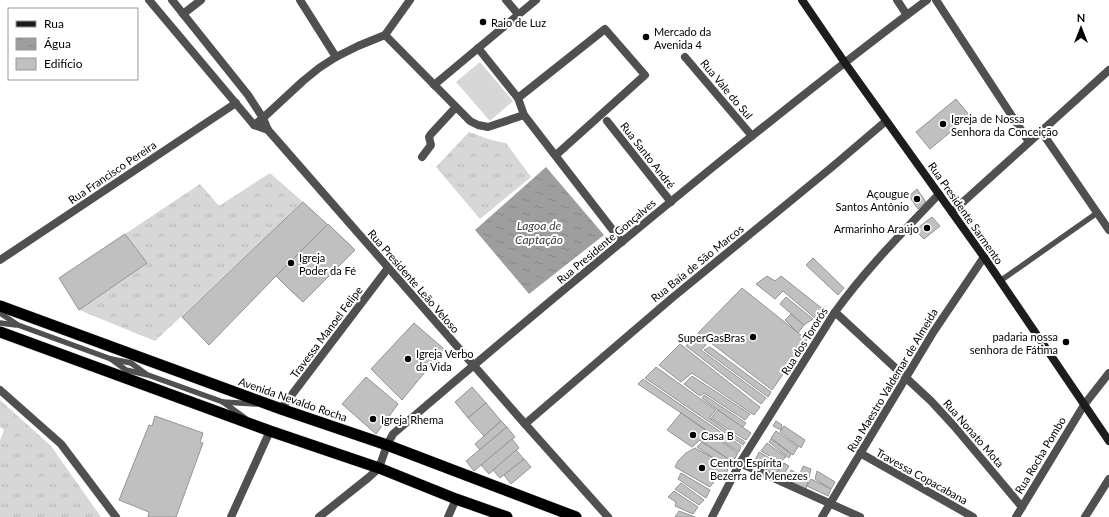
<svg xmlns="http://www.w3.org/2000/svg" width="1109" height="517" font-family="Lato,sans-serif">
  <defs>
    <pattern id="grass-tufts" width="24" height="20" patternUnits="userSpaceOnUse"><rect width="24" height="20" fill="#d7d7d7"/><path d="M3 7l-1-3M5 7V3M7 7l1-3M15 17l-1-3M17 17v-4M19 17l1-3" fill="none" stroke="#b7b7b7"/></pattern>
    <pattern id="water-ripples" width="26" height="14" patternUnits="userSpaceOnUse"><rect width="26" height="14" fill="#9e9e9e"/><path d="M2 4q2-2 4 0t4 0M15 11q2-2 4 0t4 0" fill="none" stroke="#868686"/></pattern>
  </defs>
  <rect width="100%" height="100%" fill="#fff"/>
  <g fill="url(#grass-tufts)">
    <polygon points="469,132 491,140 506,143 531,177 480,219 436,167"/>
    <polygon points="270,173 303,202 155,341 79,310 147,263 125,234 200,184 219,206"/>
    <polygon points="0,400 51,446 101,517 0,517 0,440 4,430 0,427"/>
  </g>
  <polygon fill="#d7d7d7" points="480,62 513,101 490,121 456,82"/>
  <polygon fill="url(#water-ripples)" points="546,167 604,235 529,294 475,230"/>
  <g fill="#c0c0c0" stroke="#949494">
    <polygon points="956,99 970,116 930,149 916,132"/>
    <polygon points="917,189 926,202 918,209 909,196"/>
    <polygon points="303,202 355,250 303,302 276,276 209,345 182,317"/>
    <polygon points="932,217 940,226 924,239 915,230"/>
    <polygon points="328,224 355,250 303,302 276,276"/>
    <polygon points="125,234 147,263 79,310 59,278"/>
    <polygon points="813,258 844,288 838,295 806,265"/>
    <polygon points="767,276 775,281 781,276 824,310 817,320 783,291 775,299 756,284"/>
    <polygon points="742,288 807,340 772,390 698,333"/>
    <polygon points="786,297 813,319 804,325 780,304"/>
    <polygon points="791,314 804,325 798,333 785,320"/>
    <polygon points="414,323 444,349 402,400 371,369"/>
    <polygon points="695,336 706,345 701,350 766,398 761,404 686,346"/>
    <polygon points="680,344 760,407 754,415 692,373 681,382 659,365"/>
    <polygon points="710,347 771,392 768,397 704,350"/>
    <polygon points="656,367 716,410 709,418 745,442 743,445 645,378"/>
    <polygon points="692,376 750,414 745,420 704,393 700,396 684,384"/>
    <polygon points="366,377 398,404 376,434 342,404"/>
    <polygon points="643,379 741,446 739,452 638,384"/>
    <polygon points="472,387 486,403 468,418 455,402"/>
    <polygon points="704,395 746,423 742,428 702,398"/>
    <polygon points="486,403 501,421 484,436 468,418"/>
    <polygon points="718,410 751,433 746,440 711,418"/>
    <polygon points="681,413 738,453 733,462 700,440 692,447 667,430"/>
    <polygon points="155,416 203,433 200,442 203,443 176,517 148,517 149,512 119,500 149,425 152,426"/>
    <polygon points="501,421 507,427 480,450 475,444"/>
    <polygon points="776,421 782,425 781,430 773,426"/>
    <polygon points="784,426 805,440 801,448 780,432"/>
    <polygon points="507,427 515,437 474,471 466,461"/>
    <polygon points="776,431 798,447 793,455 771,438"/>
    <polygon points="512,439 519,448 489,474 481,465"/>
    <polygon points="771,439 791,454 789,458 769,442"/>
    <polygon points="702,442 733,462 729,468 697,447"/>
    <polygon points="767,443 786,457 780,462 761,451"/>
    <polygon points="695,448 711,457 728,470 723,479 717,478 710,487 675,467 678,461 686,453"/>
    <polygon points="516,450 524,459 500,478 493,470"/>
    <polygon points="759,452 782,465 775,475 754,462"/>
    <polygon points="524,459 531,467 511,484 504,475"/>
    <polygon points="784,463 789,466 781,479 775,475"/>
    <polygon points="803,466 811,469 806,489 794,484 798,473 800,474"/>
    <polygon points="791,470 796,473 792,484 782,478 786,473 789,475"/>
    <polygon points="817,471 835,482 831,489 815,479"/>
    <polygon points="681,473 710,490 706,498 678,479"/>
    <polygon points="811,479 831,489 828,496 807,486"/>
    <polygon points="681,483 704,500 699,505 675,489"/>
    <polygon points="674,491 698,507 693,514 675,506 676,502 668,497"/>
    <polygon points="679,511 695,517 675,517"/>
  </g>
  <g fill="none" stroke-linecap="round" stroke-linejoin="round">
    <g stroke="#dbdbdb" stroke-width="12">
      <g id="trunk">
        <polyline points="0,306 281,409 387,445 576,517"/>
        <polyline points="0,332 270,431 379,468 456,499 507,517"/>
      </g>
    </g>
    <g stroke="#505050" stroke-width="5.5">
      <polyline points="1000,281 1097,213"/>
      <polyline points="0,313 18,325 111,359 131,363 146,374"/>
      <polyline points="0,323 16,325"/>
      <polyline points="111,359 126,370 148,375 223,402 245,418"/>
      <polyline points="223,402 256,404"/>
    </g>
    <g stroke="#505050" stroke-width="8">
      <polyline points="300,0 336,57"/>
      <polyline points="506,0 518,14"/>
      <polyline points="897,0 907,15"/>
      <polyline points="936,0 1029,142"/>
      <polyline points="183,14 201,0"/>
      <polyline points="385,35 470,121 478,125 488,127 524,115"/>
      <polyline points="478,48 518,98 524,115 622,242"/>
      <polyline points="685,57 752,136"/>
      <polyline points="434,85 536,0"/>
      <polyline points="518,98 605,29 645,75 556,155"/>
      <polyline points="607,121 671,202"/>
      <polyline points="254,125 263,118 303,81 319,68 336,57 358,46 385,35 410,0"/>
      <polyline points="1041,131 1109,230"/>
      <polyline points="422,157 431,145 429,137 431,134 456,107"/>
      <polyline points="952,212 1109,70"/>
      <polyline points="0,260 236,103"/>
      <polyline points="835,312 931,401 954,426 1022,507"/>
      <polyline points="0,390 61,444 116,517"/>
      <polyline points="281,409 388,268"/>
      <polyline points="525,424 672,298 832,167 886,121"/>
      <polyline points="860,453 973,517"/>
      <polyline points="740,463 860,517"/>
      <polyline points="231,517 270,431"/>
      <polyline points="448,517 456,499"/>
      <path d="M712,517L740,463L835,312C866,269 903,232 939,194"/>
      <polyline points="822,517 934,331 984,257"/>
      <polyline points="1016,517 1084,405 1109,373"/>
      <polyline points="1085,517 1109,479"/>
    </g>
    <g stroke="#505050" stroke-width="8">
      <polyline points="149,0 254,125 268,130"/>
      <polyline points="172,0 248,95 263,118 268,130 525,424 608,517"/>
      <path d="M319,517L368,478L379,468L387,445L393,434C498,344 605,255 712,168C783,111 854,54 927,0"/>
    </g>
    <polyline stroke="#1d1d1d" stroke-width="8" points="802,0 845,63 984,257 1109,441"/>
    <use href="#trunk" stroke="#000" stroke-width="11"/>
  </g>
  <g fill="#000" stroke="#fff" stroke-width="1.5">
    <circle cx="483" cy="22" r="4"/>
    <circle cx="646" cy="37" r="4"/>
    <circle cx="943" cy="124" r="4"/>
    <circle cx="917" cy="199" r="4"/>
    <circle cx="927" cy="228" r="4"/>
    <circle cx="291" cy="263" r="4"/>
    <circle cx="753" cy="337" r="4"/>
    <circle cx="1066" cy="342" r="4"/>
    <circle cx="408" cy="359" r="4"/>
    <circle cx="373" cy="419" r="4"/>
    <circle cx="693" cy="435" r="4"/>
    <circle cx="702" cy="468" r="4"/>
  </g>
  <g text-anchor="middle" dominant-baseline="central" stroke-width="4" stroke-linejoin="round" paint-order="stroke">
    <g font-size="11" fill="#000" stroke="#fff" text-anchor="start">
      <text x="491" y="22">Raio de Luz</text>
      <text x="654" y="31">Mercado da<tspan x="654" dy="13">Avenida 4</tspan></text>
      <text x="951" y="118">Igreja de Nossa<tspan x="951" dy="13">Senhora da Conceição</tspan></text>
      <text x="909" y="193" text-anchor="end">Açougue<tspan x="909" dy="13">Santos Antônio</tspan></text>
      <text x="919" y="228" text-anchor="end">Armarinho Araújo</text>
      <text x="299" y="257">Igreja<tspan x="299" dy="13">Poder da Fé</tspan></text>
      <text x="1058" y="336" text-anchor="end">padaria nossa<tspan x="1058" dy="13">senhora de Fátima</tspan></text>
      <text x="745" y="337" text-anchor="end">SuperGasBras</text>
      <text x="416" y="353">Igreja Verbo<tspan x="416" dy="13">da Vida</tspan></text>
      <text x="381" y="419">Igreja Rhema</text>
      <text x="701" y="435">Casa B</text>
      <text x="710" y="462">Centro Espírita<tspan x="710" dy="13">Bezerra de Menezes</tspan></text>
    </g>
    <g font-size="11" fill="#000" stroke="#fff">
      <text transform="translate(727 89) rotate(50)">Rua Vale do Sul</text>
      <text transform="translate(648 155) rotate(52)">Rua Santo André</text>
      <text transform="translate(112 172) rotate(-34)">Rua Francisco Pereira</text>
      <text transform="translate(966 213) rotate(55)">Rua Presidente Sarmento</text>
      <text transform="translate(606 241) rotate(-40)">Rua Presidente Gonçalves</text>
      <text transform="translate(697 263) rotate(-39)">Rua Baía de São Marcos</text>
      <text transform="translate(414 281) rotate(49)">Rua Presidente Leão Veloso</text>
      <text transform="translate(326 332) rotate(-53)">Travessa Manoel Felipe</text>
      <text transform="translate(804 341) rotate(-58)">Rua dos Tororós</text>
      <text transform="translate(892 380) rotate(-59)">Rua Maestro Valdemar de Almeida</text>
      <text transform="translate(293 399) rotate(19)">Avenida Nevaldo Rocha</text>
      <text transform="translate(974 433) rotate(49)">Rua Nonato Mota</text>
      <text transform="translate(1040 455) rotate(-59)">Rua Rocha Pombo</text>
      <text transform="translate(922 476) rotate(29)">Travessa Copacabana</text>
    </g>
    <g font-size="12" font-style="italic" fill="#3f3f3f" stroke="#fff">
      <text x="539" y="225">Lagoa de<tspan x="539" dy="14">Captação</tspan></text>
    </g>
  </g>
  <rect x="8" y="8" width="130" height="72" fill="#ffffff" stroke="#999999"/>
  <rect x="16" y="21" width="20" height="6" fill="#1d1d1d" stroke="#999999"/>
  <text x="44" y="28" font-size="12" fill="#000000">Rua</text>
  <rect x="16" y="38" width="20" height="12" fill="url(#water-ripples)" stroke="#999999"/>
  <text x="44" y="48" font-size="12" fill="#000000">Água</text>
  <rect x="16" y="58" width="20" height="12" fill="#c0c0c0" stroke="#999999"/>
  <text x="44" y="68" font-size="12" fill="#000000">Edifício</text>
  <g transform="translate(1081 28)" stroke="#ffffff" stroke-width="3" paint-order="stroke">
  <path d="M0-3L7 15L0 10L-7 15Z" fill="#000000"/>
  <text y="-6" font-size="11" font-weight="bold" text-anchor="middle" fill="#000000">N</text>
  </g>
</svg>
